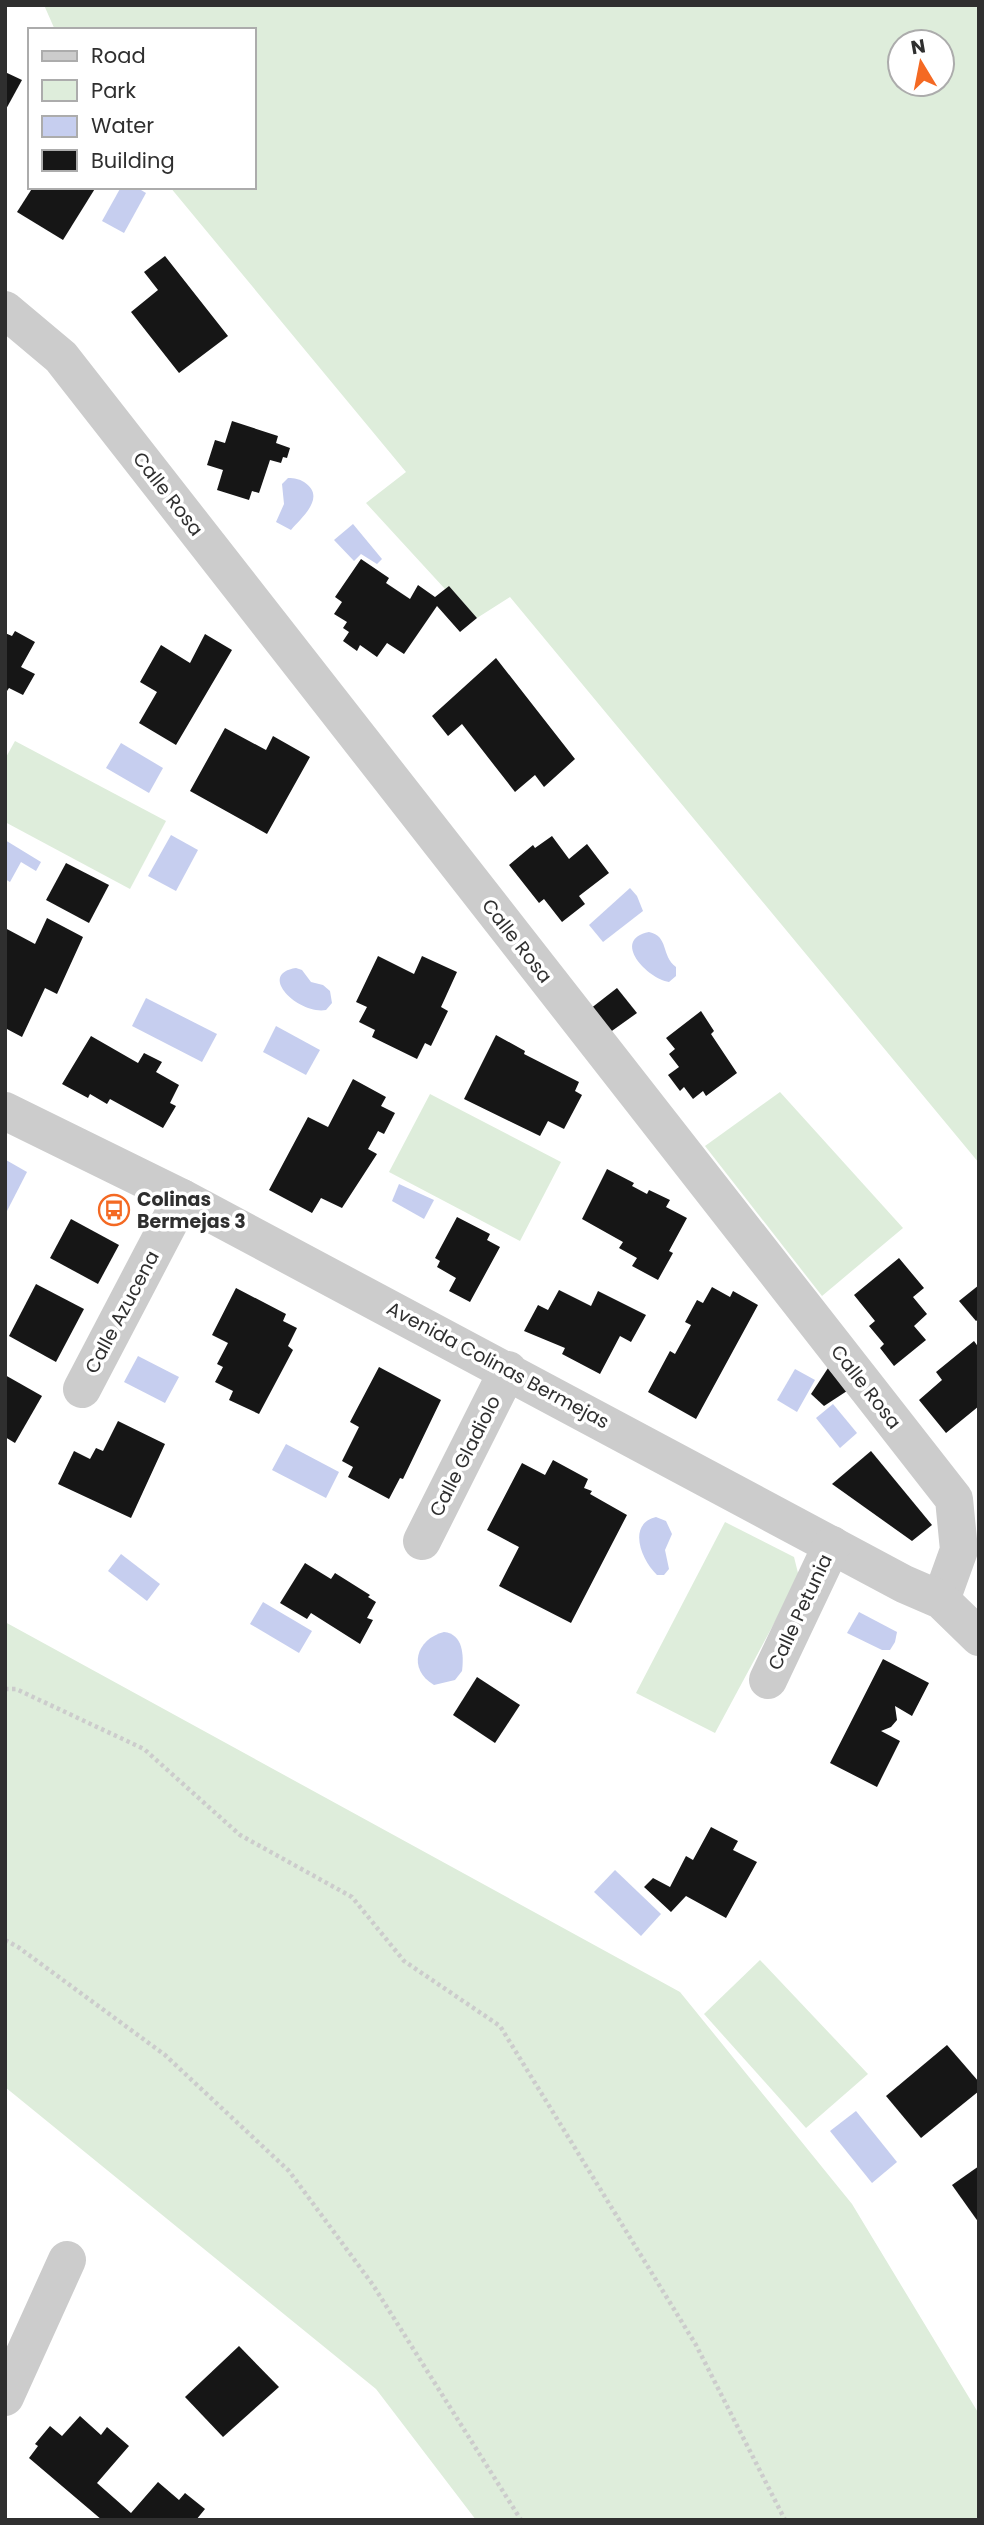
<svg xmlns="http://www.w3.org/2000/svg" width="984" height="2525" font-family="Poppins,sans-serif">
  <rect width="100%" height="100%" fill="#fff"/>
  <g fill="#deeddb" fill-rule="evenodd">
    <path d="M44,5H979V1163L510,597L477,618L449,586L445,589L366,503L406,472L170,187H254V30H55ZM900,42H942V84H900Z"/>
    <polygon points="15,741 166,821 130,889 5,822 5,759"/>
    <polygon points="780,1092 903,1228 822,1296 705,1146"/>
    <polygon points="430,1094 561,1162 520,1241 389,1172"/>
    <polygon points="725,1522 794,1557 799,1577 715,1733 636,1693"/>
    <polygon points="5,1622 680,1992 852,2204 979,2414 979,2520 476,2520 376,2389 5,2087"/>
    <polygon points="760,1960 868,2074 806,2128 704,2014"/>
  </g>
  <g fill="#c6ceef">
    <polygon points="121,187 136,187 146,193 124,233 102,221"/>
    <path d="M288,478C295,478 299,479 304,482C327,497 302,517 291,530L276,522L284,504L282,484Z"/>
    <polygon points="353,524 382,559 377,564 361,554 354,561 334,540"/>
    <polygon points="121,743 163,768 149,793 106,768"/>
    <polygon points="171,835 198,850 176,891 148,876"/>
    <polygon points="5,840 41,862 36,871 21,862 10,882 5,879"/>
    <polygon points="630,888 637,896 643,911 603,942 589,925"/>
    <path d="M649,932C669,936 661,956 676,967V976L669,982C648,979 610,940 649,932Z"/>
    <path d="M296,968L302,970L311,982L323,985L330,991L332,1003L326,1010C299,1015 256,974 296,968Z"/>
    <polygon points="146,998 217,1034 202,1062 132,1026"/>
    <polygon points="276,1026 320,1050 306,1075 263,1052"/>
    <polygon points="6,1160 27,1172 7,1211 5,1211"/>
    <polygon points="399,1184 434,1200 424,1219 392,1201"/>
    <polygon points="138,1356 179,1377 165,1403 124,1382"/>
    <polygon points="795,1369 815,1380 797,1412 777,1400"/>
    <polygon points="833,1404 857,1433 840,1448 816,1418"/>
    <polygon points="286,1444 339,1472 326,1498 272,1470"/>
    <path d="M656,1517L666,1521L672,1534L665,1550L669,1569L664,1575H657C641,1560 627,1524 656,1517Z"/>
    <polygon points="121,1554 160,1584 147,1601 108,1571"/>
    <polygon points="263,1602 312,1631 299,1653 250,1624"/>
    <polygon points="859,1612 897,1632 895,1642 890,1650 882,1650 847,1633"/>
    <path d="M444,1632C463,1634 464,1655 462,1671L455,1680L434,1685C407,1669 416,1639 444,1632Z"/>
    <polygon points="615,1870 661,1914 641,1936 594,1892"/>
    <polygon points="856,2111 897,2162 872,2183 830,2131"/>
  </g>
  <g fill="#161616">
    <polygon points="5,72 22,80 5,111"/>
    <polygon points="33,187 96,187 63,240 17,212"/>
    <polygon points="165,256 228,336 179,373 131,312 158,290 144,272"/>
    <polygon points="232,421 278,436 276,443 290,448 287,458 283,457 281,463 270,460 259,493 252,491 249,500 217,490 223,470 207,465 215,440 225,443"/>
    <polygon points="361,559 389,578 386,583 410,599 418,585 435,597 449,586 477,618 460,632 437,606 404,654 387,643 377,657 360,645 357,651 343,641 349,632 343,628 347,622 334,614 342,602 335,597"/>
    <polygon points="15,631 35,642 21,667 35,674 23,695 9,688 5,694 5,633 12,636"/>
    <polygon points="205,634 232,650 176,745 139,723 157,692 140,682 161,645 190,663"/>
    <polygon points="496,658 575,759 544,787 535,775 515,792 462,724 448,736 432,716"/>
    <polygon points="225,728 266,750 273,736 310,757 267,834 190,791"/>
    <polygon points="552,836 569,859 587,844 609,873 579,896 585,904 562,922 544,899 539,903 509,865 533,845 535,848"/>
    <polygon points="66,863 109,885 89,923 46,900"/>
    <polygon points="47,918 83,937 57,994 45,988 22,1037 5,1028 5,928 35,944"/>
    <polygon points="378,956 414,974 422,956 457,972 441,1007 448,1011 431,1046 425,1043 417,1059 372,1037 375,1030 359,1022 367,1007 356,1002"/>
    <polygon points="617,988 637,1013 609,1033 590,1009"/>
    <polygon points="701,1011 714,1031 711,1034 737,1073 706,1096 703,1091 693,1099 684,1087 680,1091 668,1075 679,1067 669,1054 675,1049 666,1038"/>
    <polygon points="496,1035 525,1051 524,1054 579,1082 575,1091 582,1095 564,1129 548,1121 540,1136 464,1099"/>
    <polygon points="91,1036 138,1063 144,1053 162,1062 156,1072 179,1085 170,1103 176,1106 163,1128 110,1099 107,1104 90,1094 88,1098 62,1084"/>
    <polygon points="353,1079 386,1097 381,1106 395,1113 384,1134 378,1131 368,1149 377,1154 342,1208 321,1198 312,1213 269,1190 308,1117 328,1127"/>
    <polygon points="607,1169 634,1183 632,1186 647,1194 649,1190 670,1200 666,1207 687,1218 669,1251 673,1253 658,1280 632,1266 637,1258 619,1248 623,1242 582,1219"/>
    <polygon points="457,1217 490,1234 487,1240 500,1247 470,1302 449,1291 456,1278 437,1267 440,1261 435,1258"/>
    <polygon points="71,1219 119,1245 98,1284 50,1258"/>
    <polygon points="899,1258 924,1288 913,1297 927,1314 914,1326 926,1340 894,1366 880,1348 884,1344 869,1326 875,1321 854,1295"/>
    <polygon points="36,1284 84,1309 56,1362 9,1336"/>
    <polygon points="979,1285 979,1319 976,1321 959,1301"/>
    <polygon points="712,1287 730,1297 733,1291 758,1305 696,1419 648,1392 670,1351 675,1354 691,1325 685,1322 697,1300 703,1303"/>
    <polygon points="236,1288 286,1314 283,1321 297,1328 288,1346 293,1350 259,1414 229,1400 233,1391 215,1382 223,1367 217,1364 228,1343 212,1335"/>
    <polygon points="559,1290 591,1306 598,1291 646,1315 631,1342 620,1336 600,1374 562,1354 565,1348 524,1331 538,1305 548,1310"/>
    <polygon points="974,1341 979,1348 979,1406 946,1433 919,1400 942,1380 936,1372"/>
    <polygon points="379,1367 441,1400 403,1479 400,1478 389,1499 348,1477 353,1467 342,1461 359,1427 350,1422"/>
    <polygon points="828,1368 847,1391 824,1406 811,1394"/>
    <polygon points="5,1375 42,1396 15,1443 5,1437"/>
    <polygon points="118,1421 165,1444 131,1518 58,1484 74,1451 90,1459 96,1448 103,1451"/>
    <polygon points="871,1451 932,1525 912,1541 832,1484"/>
    <polygon points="553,1460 588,1479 584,1488 592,1491 590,1494 627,1515 571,1623 499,1586 519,1547 487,1530 522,1463 545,1475"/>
    <polygon points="305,1563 331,1579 335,1573 370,1595 368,1597 376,1602 367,1618 373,1620 360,1644 311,1613 307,1619 280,1603"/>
    <polygon points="883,1659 929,1683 912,1716 895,1706 897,1720 891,1727 881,1731 900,1741 877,1787 830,1763"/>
    <polygon points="477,1677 520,1705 495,1743 453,1715"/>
    <polygon points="711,1827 738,1841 733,1850 757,1862 726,1918 686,1896 671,1912 644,1887 653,1878 670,1887 686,1856 693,1860"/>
    <polygon points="947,2045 979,2082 979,2091 921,2138 886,2096"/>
    <polygon points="979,2166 979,2223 952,2185"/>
    <polygon points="239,2346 279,2387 223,2437 185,2397"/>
    <polygon points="80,2416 101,2435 107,2427 129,2446 97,2483 131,2513 158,2482 179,2500 185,2493 205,2509 196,2520 102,2520 29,2458 38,2446 35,2444 50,2426 62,2436"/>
  </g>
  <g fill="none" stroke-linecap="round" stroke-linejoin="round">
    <g stroke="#ccc" stroke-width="4.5" stroke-dasharray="3.5 3.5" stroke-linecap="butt">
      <polyline points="5,1689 16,1689 144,1749 240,1835 352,1897 404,1961 500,2026 696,2345 785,2520"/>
      <polyline points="5,1940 18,1947 165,2055 289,2171 373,2285 521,2520"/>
    </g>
    <g stroke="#ccc" stroke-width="38">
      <polyline points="5,310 61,357 954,1499 959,1550 941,1600"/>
      <polyline points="5,1111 182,1198 904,1584 941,1600 979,1637"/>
      <polyline points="82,1389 182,1198"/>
      <polyline points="422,1541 508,1370"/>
      <polyline points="768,1680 832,1545"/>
      <polyline points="5,2397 67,2260"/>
    </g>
  </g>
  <defs>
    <g id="bus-ring" transform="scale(1.575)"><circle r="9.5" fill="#fff" stroke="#f46923" stroke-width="1.5"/><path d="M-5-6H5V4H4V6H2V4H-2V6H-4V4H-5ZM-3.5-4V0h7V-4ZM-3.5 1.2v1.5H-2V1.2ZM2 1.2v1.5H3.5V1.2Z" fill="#f46923"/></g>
  </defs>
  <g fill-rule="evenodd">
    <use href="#bus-ring" x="114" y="1210"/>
  </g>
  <g text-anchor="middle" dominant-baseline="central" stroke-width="7" stroke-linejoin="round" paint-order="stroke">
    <g font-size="19" fill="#2f2f2f" stroke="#fff">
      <text transform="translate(168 494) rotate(52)">Calle Rosa</text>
      <text transform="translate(517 941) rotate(52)">Calle Rosa</text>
      <text transform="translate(122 1312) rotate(-62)">Calle Azucena</text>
      <text transform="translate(498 1365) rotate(28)">Avenida Colinas Bermejas</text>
      <text transform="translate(866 1387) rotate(52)">Calle Rosa</text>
      <text transform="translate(465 1456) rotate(-63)">Calle Gladiolo</text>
      <text transform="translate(800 1612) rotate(-65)">Calle Petunia</text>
    </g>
    <g font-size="19" font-weight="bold" fill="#2f2f2f" stroke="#fff" text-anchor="start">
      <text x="137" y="1199">Colinas<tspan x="137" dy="22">Bermejas 3</tspan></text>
    </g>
  </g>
  <rect width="984" height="2525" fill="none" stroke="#2f2f2f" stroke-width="14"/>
  <rect x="28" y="28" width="228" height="161" fill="#ffffff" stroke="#acacac" stroke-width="2"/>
  <rect x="42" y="51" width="35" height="10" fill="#cccccc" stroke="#acacac" stroke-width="2"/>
  <text x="91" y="63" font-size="21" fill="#2f2f2f">Road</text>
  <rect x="42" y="80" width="35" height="21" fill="#deeddb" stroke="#acacac" stroke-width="2"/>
  <text x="91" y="98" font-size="21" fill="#2f2f2f">Park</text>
  <rect x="42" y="116" width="35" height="21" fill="#c6ceef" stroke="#acacac" stroke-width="2"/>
  <text x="91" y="133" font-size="21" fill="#2f2f2f">Water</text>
  <rect x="42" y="150" width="35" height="21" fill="#161616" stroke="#acacac" stroke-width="2"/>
  <text x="91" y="168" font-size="21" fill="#2f2f2f">Building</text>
  <g transform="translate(921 63) rotate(350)"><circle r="33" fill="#ffffff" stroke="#acacac" stroke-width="2"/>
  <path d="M0-5L12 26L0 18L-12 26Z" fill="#f46923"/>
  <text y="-10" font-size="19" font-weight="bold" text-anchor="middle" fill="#2f2f2f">N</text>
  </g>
</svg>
